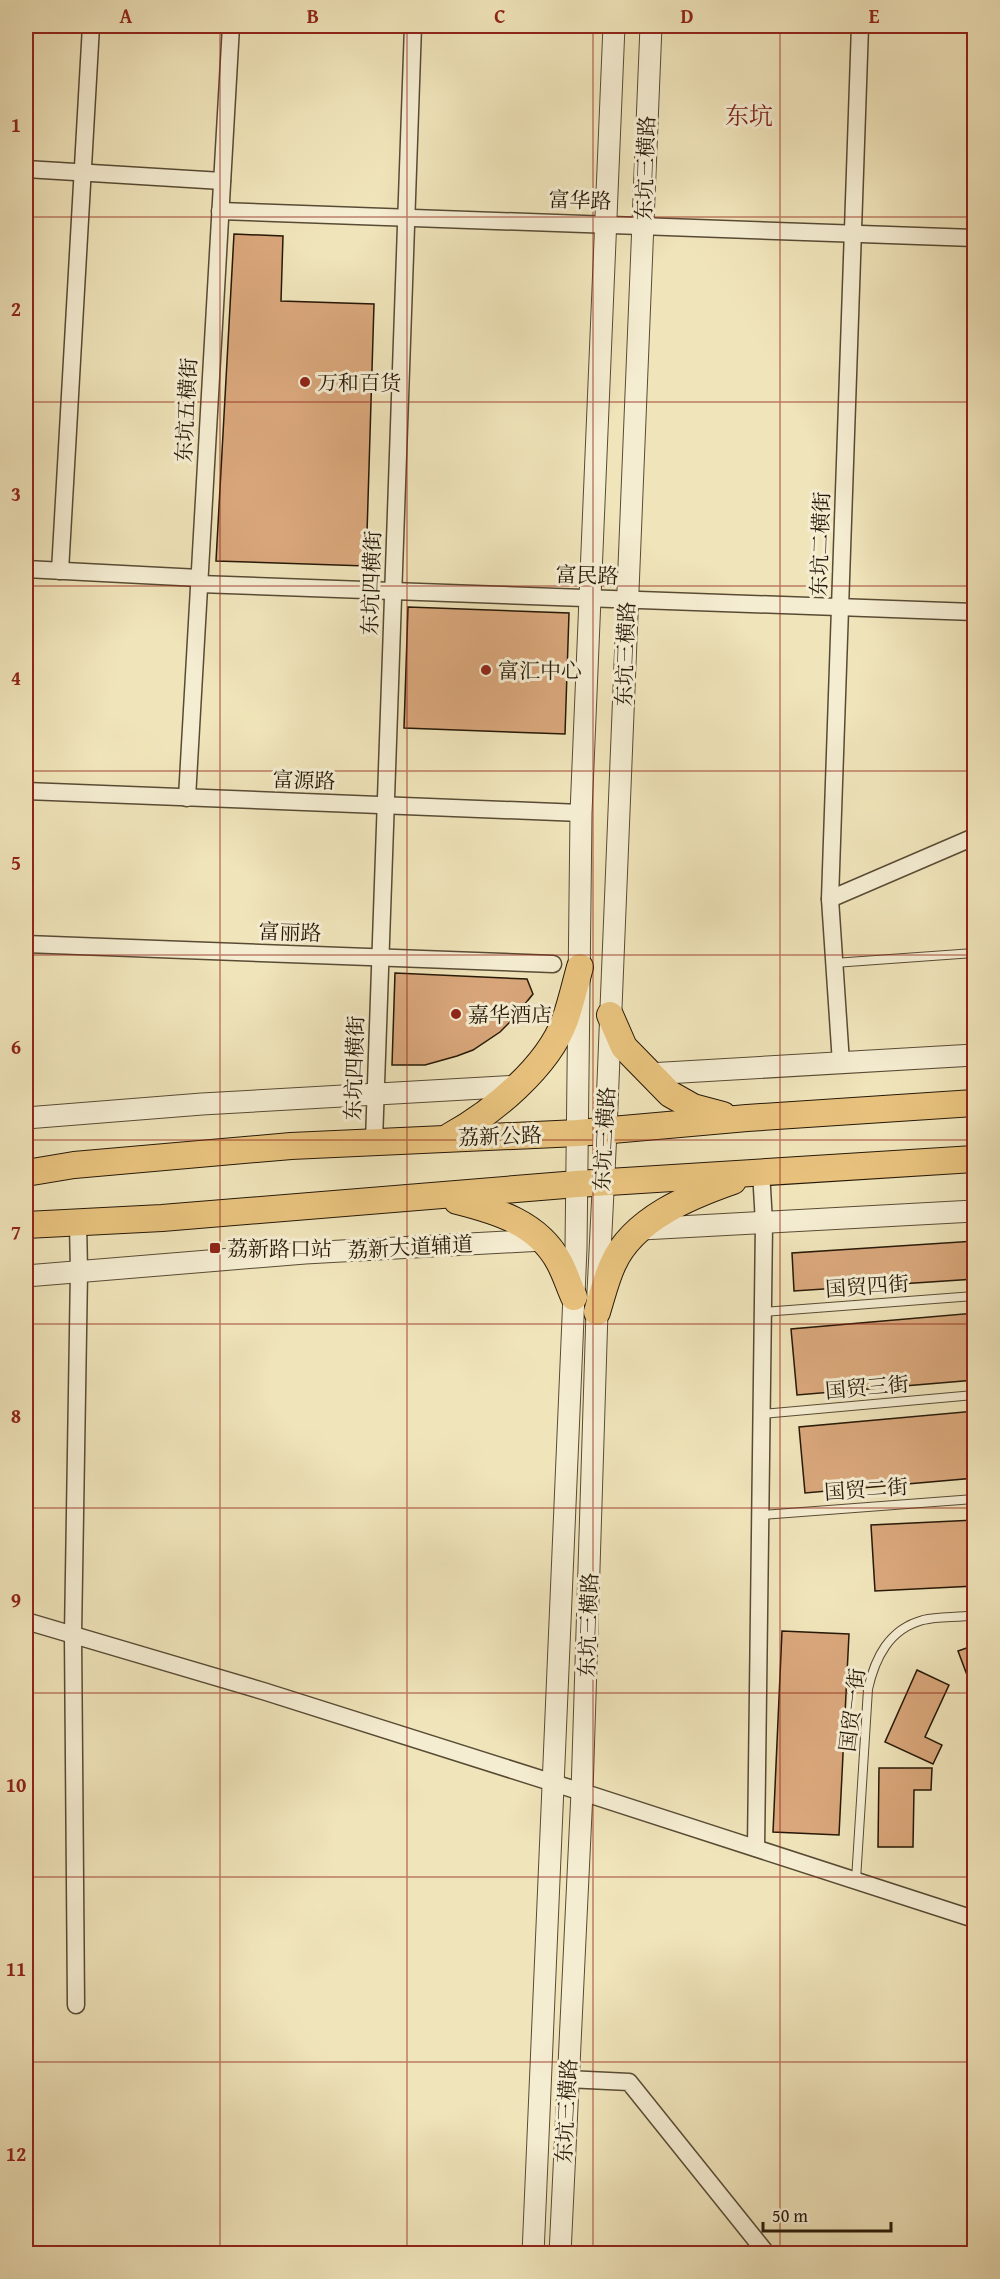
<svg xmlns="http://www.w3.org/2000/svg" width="1000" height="2279" font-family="'Gentium Book Plus','Noto Serif SC',serif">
  <rect width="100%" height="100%" fill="#f0e4ba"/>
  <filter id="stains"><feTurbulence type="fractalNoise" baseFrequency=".00333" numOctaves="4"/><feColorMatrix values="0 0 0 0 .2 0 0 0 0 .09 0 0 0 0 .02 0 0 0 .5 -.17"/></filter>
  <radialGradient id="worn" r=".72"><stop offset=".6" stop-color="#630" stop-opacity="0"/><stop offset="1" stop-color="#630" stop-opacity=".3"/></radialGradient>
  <g fill="#d9a77b" stroke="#261807" stroke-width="1.5">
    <polygon points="234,234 283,236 281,301 374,304 366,566 216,561"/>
    <polygon points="408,607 569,613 565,734 404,728"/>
    <polygon points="395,973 527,979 533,994 512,1020 500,1032 473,1050 457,1056 425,1065 392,1065"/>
    <polygon points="975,1241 975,1279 794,1291 792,1253"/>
    <polygon points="975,1313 975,1380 797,1395 791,1329"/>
    <polygon points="975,1411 975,1478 805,1493 799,1427"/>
    <polygon points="975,1520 975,1586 875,1591 871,1525"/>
    <polygon points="782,1631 849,1634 839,1835 773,1832"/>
    <polygon points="975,1645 975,1691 973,1691 958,1651"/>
    <polygon points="917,1670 949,1685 925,1737 942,1745 933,1764 885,1742"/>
    <polygon points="879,1768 932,1768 931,1790 914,1790 913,1847 878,1847"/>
  </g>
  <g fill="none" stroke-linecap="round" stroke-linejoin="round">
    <g stroke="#584b34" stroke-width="10">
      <g id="service">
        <polyline points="834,963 974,953"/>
        <polyline points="763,1312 974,1296"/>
        <polyline points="762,1414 974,1395"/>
        <polyline points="761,1515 974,1499"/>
        <path d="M856,1880L868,1689C875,1658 889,1629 923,1620C940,1616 958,1618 974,1615"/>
      </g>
    </g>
    <g stroke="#584b34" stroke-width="19">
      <g id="minor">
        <polyline points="26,169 222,181"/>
        <polyline points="220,211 974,238"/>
        <polyline points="26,569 199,578"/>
        <polyline points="60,571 91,26"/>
        <polyline points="199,584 974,612"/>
        <polyline points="26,791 581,813"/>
        <polyline points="187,798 231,26"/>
        <polyline points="830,899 974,837"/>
        <polyline points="26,944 553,964"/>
        <polyline points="841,1063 830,899 860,26"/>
        <polyline points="374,1141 413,26"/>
        <polyline points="26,1621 263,1691 582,1792 974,1919"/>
        <polyline points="756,1848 764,1223 761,1171"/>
        <polyline points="76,2005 73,1635 79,1271 78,1223"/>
        <polyline points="567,2079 629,2082 767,2254"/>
      </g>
    </g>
    <g stroke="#584b34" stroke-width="23">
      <g id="tertiary">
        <polyline points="648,1074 974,1055"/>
        <polyline points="26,1118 202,1104 517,1086"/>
        <polyline points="642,1229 974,1211"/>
        <polyline points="26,1276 305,1253 543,1240"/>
        <polyline points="533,2254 576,1248 581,813 614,26"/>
        <polyline points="560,2254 582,1792 597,1312 606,1131 651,26"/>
      </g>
    </g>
    <g stroke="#261807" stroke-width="28">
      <g id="primary">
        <polyline points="610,1015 624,1047 670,1094 693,1107 723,1115"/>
        <path d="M450,1136C492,1113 548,1067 565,1020C571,1003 575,985 580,967"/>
        <polyline points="26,1173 74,1165 291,1146 578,1133 747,1118 974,1103"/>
        <path d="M457,1201C497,1211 538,1223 559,1262C565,1273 569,1286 574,1297"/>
        <polyline points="26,1225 162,1218 577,1184 974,1159"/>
        <path d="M597,1312C602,1296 606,1279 613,1264C633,1219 690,1196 733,1181"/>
      </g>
    </g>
    <use href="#service" stroke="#f5edd2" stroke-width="8"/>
    <use href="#minor" stroke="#f5edd2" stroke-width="16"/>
    <use href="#tertiary" stroke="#f5edd2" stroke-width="21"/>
    <use href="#primary" stroke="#e8c27d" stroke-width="26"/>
  </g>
  <path fill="none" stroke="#8f2418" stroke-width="1.5" stroke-opacity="0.55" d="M220,26V2254M407,26V2254M593,26V2254M780,26V2254M26,217H974M26,402H974M26,586H974M26,771H974M26,955H974M26,1140H974M26,1324H974M26,1508H974M26,1693H974M26,1877H974M26,2062H974"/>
  <g fill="#8f2418" stroke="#f5edd2" stroke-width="2">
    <circle cx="305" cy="382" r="6"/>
    <circle cx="486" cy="670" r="6"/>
    <circle cx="456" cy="1014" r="6"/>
    <rect x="209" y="1242" width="12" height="12" rx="3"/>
  </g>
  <g text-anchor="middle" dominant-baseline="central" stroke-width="6" stroke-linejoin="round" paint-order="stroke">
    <g font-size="21" fill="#261807" stroke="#f5edd2">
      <text transform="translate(645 168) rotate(-88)">东坑三横路</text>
      <text transform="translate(580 200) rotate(2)">富华路</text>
      <text transform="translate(186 410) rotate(-87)">东坑五横街</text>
      <text transform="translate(820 544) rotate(-88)">东坑二横街</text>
      <text transform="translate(587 575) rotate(2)">富民路</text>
      <text transform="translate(371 583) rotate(-88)">东坑四横街</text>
      <text transform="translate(625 654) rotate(-88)">东坑三横路</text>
      <text transform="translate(304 780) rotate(2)">富源路</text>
      <text transform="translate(290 932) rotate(2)">富丽路</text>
      <text transform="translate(354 1068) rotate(-88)">东坑四横街</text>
      <text transform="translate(500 1136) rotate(-2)">荔新公路</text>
      <text transform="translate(604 1139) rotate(-87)">东坑三横路</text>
      <text transform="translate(410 1247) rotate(-3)">荔新大道辅道</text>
      <text transform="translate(867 1286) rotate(-4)">国贸四街</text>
      <text transform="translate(867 1387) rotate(-5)">国贸三街</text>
      <text transform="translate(866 1489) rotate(-4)">国贸二街</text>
      <text transform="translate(588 1625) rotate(-88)">东坑三横路</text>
      <text transform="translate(852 1710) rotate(-83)">国贸一街</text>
      <text transform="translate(566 2111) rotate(-87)">东坑三横路</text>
    </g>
    <g font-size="21" fill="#261807" stroke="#f5edd2" text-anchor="start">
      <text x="317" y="382">万和百货</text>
      <text x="498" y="670">富汇中心</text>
      <text x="468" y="1014">嘉华酒店</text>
      <text x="227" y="1248">荔新路口站</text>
    </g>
    <g font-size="24" fill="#7a1f14" stroke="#f5edd2">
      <text x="749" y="115">东坑</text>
    </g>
  </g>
  <rect width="1000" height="2279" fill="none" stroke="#f0e4ba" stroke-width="66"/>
  <path d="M763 2222v9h128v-9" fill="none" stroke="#261807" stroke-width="3"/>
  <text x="772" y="2222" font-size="18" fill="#261807" stroke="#f5edd2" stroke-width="4.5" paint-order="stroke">50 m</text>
  <rect x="33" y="33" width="934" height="2213" fill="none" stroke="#8f2418" stroke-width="2"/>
  <g font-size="20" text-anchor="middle" font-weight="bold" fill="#8f2418">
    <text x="126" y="23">A</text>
    <text x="313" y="23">B</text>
    <text x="500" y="23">C</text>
    <text x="687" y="23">D</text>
    <text x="874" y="23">E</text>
    <text x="16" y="132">1</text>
    <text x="16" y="316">2</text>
    <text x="16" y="501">3</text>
    <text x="16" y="685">4</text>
    <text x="16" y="870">5</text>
    <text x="16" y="1054">6</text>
    <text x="16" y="1239">7</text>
    <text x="16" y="1423">8</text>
    <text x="16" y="1607">9</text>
    <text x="16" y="1792">10</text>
    <text x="16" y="1976">11</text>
    <text x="16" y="2161">12</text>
  </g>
  <rect width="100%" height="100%" filter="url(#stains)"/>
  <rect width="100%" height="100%" fill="url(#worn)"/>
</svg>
